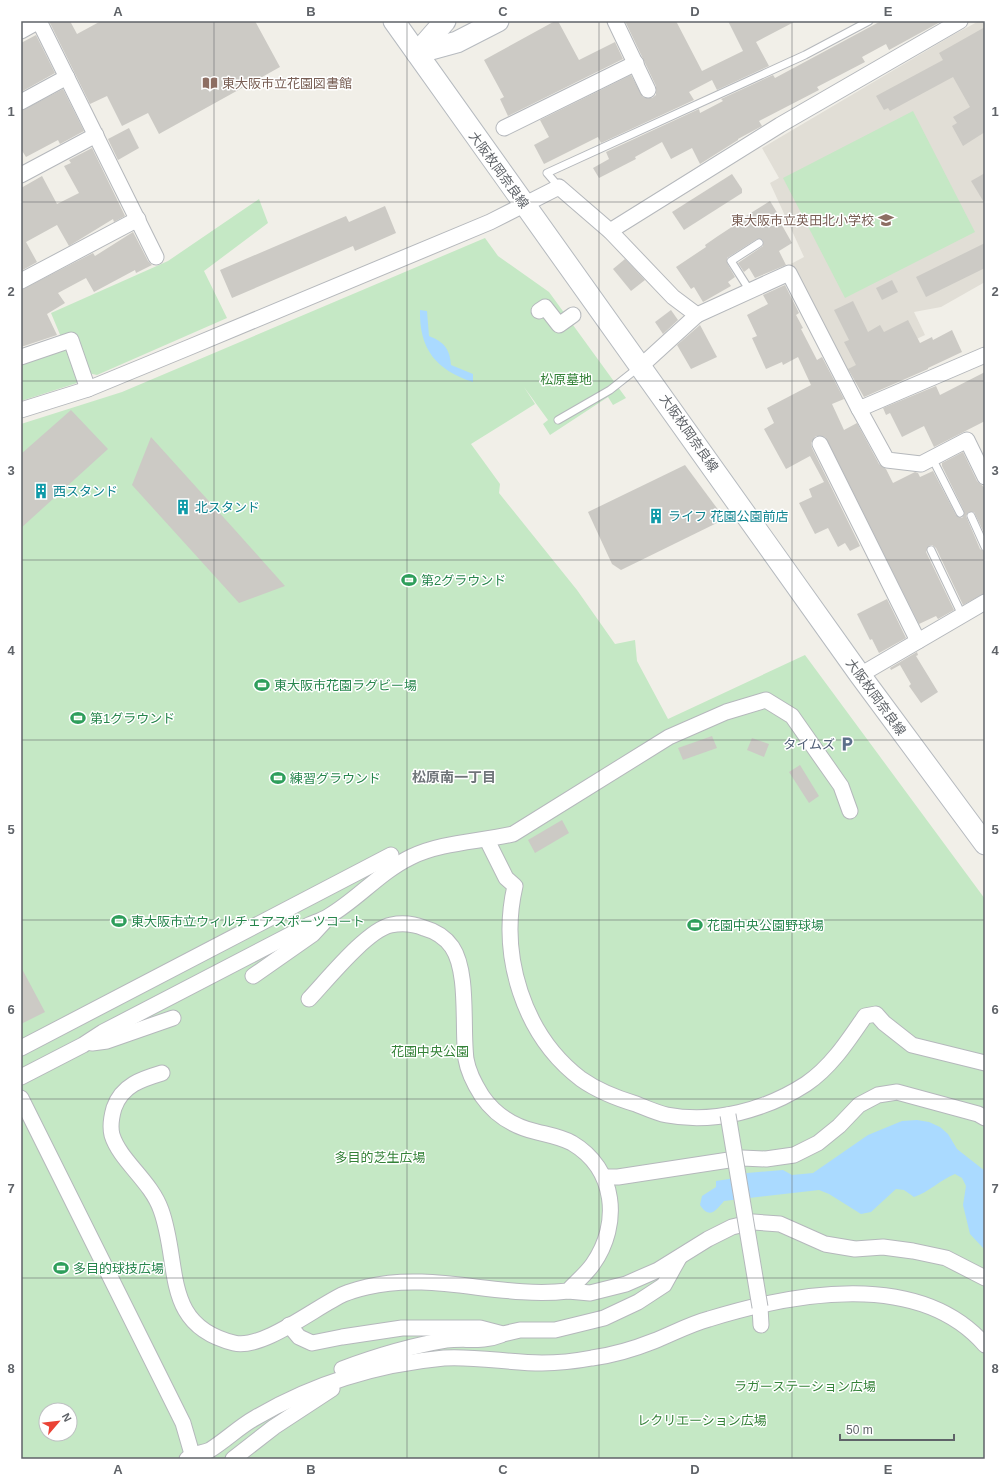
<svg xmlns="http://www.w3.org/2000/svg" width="1006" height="1480" font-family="Arial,'Noto Sans JP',sans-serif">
  <rect width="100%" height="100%" fill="#f1efe8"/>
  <polygon fill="#e1ded6" points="979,21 985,21 985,282 941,307 914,312 925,335 845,373 789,265 804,257 770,183 779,178 762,148 953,35"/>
  <g fill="#c5e8c5" fill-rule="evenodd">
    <polygon points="913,111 975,232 845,298 783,178"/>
    <polygon points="259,199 268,223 204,271 227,318 97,375 88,373 74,333 61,337 51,313 168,261"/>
    <path d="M485,238L498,256L549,292L626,398L613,405L608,397L550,435L543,424L548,420L524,387L535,404L471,444L500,484L499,493L577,590L615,644L635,640L637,661L668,719L805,655L985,899V1459H21V424L122,392ZM46,1410H70V1434H46Z"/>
    <polygon points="63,349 70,353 80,378 77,383 21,401 21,363"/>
  </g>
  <g fill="#aadaff">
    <path d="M420,310L427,311L429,336C444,342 450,349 451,365L473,374V382C436,370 419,349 420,310Z"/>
    <path d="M917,1120L929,1122L940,1127L948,1134L957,1149L985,1171V1250L970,1234L963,1205L966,1186L962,1178L955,1174C940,1180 929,1192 914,1197L904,1190L896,1189L871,1212L861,1214L829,1194L819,1190L724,1201C716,1210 710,1220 700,1205L702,1196L716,1187V1181L729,1179L747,1173L783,1170L792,1175L813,1173L868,1135L902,1121Z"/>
  </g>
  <g fill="#cccac5">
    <polygon points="49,21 70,21 77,34 101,21 255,21 280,67 159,134 148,113 122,126 107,96 90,104"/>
    <polygon points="555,21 558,21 579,60 615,42 623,59 508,116 500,99 504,97 484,60"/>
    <polygon points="625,21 676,21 702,71 743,51 728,21 796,21 756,42 769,66 717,90 712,80 689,92 694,100 601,143 598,137 544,164 534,145 549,137 540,120 631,75 643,97 652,98 656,95 656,86"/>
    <polygon points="881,21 942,21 889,50 886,44 862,57 865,62 817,87 819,90 759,121 762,126 738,139 738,140 700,164 692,148 671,159 662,142 635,157 636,159 599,178 593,168 609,159 606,152 699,109 700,113 723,101 721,99 773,75 775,78"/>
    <polygon points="985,27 985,132 963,146 952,126 957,123 953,117 970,107 953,77 890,111 888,108 884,110 876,96 943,60 939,53"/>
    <polygon points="36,35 55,73 21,92 21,43"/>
    <polygon points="63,89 84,131 60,144 58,140 26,157 21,149 21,111"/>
    <polygon points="129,128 139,148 118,160 108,139"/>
    <polygon points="92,148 125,216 114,222 113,219 69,246 57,225 26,242 37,262 21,271 21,188 42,176 57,204 79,193 64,166 71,163 69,160"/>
    <polygon points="985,173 985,204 971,181"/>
    <polygon points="732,174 742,189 742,193 684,230 672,212"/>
    <polygon points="770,201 781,219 779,220 792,243 779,251 786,265 755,278 749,268 744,272 738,263 763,246 763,240 757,239 727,258 727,263 735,277 728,282 731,286 703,302 694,287 691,289 676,267 706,247 705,245 718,236 747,217 746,216"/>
    <polygon points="385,206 396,233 355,251 353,246 232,298 220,270 346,216 349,222"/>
    <polygon points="133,232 148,261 152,265 136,273 135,270 94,292 86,278 58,293 65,303 47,314 57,335 21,347 21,290 93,253 95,256"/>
    <polygon points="985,243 985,268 926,297 916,277"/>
    <polygon points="625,259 645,280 631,291 613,269"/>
    <polygon points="892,280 898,292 882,300 876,288"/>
    <polygon points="785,285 799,313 796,315 803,328 801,329 817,360 822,357 844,399 832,404 844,430 857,423 879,464 886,469 893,483 915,472 918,473 920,477 933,471 956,515 962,518 964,515 964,511 942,466 942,463 963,452 977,481 985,488 985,535 974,512 969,512 966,516 980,549 985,552 985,593 963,605 936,548 932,545 929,546 926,552 954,610 938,619 936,616 919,624 825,437 816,436 811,443 812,448 860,546 850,551 845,543 838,547 828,528 815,534 799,503 812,497 809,489 824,482 810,456 786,469 764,429 774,423 767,408 811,385 798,357 783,365 782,362 766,369 752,338 757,336 747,315 768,304 763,295"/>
    <polygon points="853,301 868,332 880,325 884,332 908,320 920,343 932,337 933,340 952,330 962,352 928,368 928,369 864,397 848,369 856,365 844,342 849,340 834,310"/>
    <polygon points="671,310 678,320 663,334 655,322"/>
    <polygon points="700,325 717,357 691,369 677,345"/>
    <polygon points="985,372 985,421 934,447 924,426 902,437 890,413 886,415 883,408 936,386 940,395"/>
    <polygon points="71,410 108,449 21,528 21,454"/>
    <polygon points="151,437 235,530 285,586 239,603 132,485"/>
    <polygon points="685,465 725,519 621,570 612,564 588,512"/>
    <polygon points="887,599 906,638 879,653 872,639 870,640 857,614"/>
    <polygon points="917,652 918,655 916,656 938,692 921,703 909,686 911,684 900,665 891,670 890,668"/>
    <polygon points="712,736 717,748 683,760 678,748"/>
    <polygon points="752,738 769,744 764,757 747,750"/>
    <polygon points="800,765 819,796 809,803 789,772"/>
    <polygon points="562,820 569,833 535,853 528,840"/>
    <polygon points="21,967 45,1012 21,1024"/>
  </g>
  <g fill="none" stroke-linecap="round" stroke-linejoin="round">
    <g stroke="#b5b8bc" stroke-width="9">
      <g id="lane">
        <polyline points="559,187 547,173 805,55 869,21"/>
        <polyline points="750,291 731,261 759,243"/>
        <polyline points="558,420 610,390 639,367"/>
        <polyline points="932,458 960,513"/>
        <polyline points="971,516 985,547"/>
        <polyline points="931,550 962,615"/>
      </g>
    </g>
    <g stroke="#b5b8bc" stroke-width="17">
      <g id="street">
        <polyline points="39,21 156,257"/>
        <polyline points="615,21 648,90"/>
        <polyline points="21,31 39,21"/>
        <polyline points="21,102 67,77"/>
        <polyline points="504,128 636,63"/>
        <polyline points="21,175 96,135"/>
        <polyline points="610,231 780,125 960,21"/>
        <polyline points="21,281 138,219"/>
        <polyline points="539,311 545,307 559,325 573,315"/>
        <polyline points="21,357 71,340 88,389"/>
        <polyline points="641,366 697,315"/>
        <polyline points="859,409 887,460 921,464 967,440 985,477"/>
        <polyline points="21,410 88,389 190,347 490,222 559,187 610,231 673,297 697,315 789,273 859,409 985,355"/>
        <polyline points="820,444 918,641"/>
        <polyline points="860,675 985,602"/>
        <path d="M487,840L506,878L515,886C499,955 523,1035 581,1079C598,1091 616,1098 636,1104C646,1108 657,1113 667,1115C714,1124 766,1110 806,1084C831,1067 848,1041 865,1016L876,1014L884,1023L912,1045L985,1063"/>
        <polyline points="253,976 313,934 325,921"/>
        <polyline points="92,1043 107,1041 173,1018"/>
        <polyline points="21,1048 391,855"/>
        <path d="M162,1073C142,1079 122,1085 114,1108C112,1115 110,1127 112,1135C120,1161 151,1181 161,1210C181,1265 161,1325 234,1343C263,1350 317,1306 344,1294C351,1291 359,1289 367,1287C433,1271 501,1299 568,1291C576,1282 586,1274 593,1264C621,1224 616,1169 572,1143C561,1137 549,1135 537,1132C515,1127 495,1115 482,1096C475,1085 468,1071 466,1059C462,1028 469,972 452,947C445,937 435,931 424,928C414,924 401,923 391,925C367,930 327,980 309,999"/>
        <path d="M21,1077L83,1045L103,1032L309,925C316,922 323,920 329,916C358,899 380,872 411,857C442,842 479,842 513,834L669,737L726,712L766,700L792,716L841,786L850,811"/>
        <polyline points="21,1098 183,1423 192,1454"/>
        <polyline points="604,1177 618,1177 742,1158 766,1159 794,1155 818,1143 839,1126 859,1105 878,1095 897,1092 978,1114 985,1118"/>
        <polyline points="568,1291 590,1293 626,1284 658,1270 708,1239 732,1227 753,1222 780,1224 825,1244 855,1249 883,1247 913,1251 946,1258 985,1278"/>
        <polyline points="760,1307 761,1325"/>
        <polyline points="289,1325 299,1337 312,1343 342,1337 402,1328 480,1328 503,1334 520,1330 555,1330 604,1318 638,1302 664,1285 679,1258"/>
        <path d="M342,1369C377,1356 410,1346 446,1340C465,1338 484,1342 501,1335"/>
        <path d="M187,1459C194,1452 202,1454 210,1450C226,1440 239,1427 255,1418C313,1384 378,1364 444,1358C476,1356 510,1363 542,1363C559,1363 576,1361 592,1358C614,1355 634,1349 654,1341C672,1334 690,1324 709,1319C793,1293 919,1269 985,1345"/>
        <polyline points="233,1459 274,1427 332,1389"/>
      </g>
    </g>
    <g stroke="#b6babf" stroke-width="23">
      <g id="secondary">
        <polyline points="394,21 860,675 985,844"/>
        <polyline points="417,53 457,42 498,21"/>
        <polyline points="417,53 445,21"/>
      </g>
    </g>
    <use href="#lane" stroke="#fff" stroke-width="7"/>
    <use href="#street" stroke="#fff" stroke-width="15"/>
    <use href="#secondary" stroke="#fff" stroke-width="21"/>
    <g stroke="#b5b8bc" stroke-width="17" stroke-linecap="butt">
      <polyline id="street-bridge" points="728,1115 760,1307"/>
    </g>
    <use href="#street-bridge" stroke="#fff" stroke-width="15"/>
  </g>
  <path fill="none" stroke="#5f6368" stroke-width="1" stroke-opacity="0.55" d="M214,21V1459M407,21V1459M599,21V1459M792,21V1459M21,202H985M21,381H985M21,560H985M21,740H985M21,920H985M21,1099H985M21,1278H985"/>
  <defs>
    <g id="library-bare" transform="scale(1.2)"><path d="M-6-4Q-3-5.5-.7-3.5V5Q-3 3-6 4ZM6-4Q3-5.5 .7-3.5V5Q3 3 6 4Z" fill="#8d6e63" stroke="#fff" stroke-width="2.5" paint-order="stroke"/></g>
    <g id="school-bare" transform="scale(1.2)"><path d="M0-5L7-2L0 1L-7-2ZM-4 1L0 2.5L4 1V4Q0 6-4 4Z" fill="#8d6e63" stroke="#fff" stroke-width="2.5" paint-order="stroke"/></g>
    <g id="building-bare" transform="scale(1.2)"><path d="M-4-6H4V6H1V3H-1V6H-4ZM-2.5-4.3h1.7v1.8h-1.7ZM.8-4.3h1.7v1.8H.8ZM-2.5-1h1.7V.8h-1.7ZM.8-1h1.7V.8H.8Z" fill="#0f9aa8" stroke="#fff" stroke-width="2.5" paint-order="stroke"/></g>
    <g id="stadium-bare" transform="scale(1.2)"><path d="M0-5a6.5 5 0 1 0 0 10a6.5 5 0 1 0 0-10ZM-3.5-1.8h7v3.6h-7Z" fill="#2e9e5b" stroke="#fff" stroke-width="2.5" paint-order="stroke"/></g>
    <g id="parking-bare" transform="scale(1.2)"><path d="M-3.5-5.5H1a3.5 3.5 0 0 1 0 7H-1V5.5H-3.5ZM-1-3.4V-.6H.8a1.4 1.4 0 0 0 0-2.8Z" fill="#5c6f8a" stroke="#fff" stroke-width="2.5" paint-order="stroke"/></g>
  </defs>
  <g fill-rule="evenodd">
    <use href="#library-bare" x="210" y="83"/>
    <use href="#school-bare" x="886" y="220"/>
    <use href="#building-bare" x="41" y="491"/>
    <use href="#building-bare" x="183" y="507"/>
    <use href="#building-bare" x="656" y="516"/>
    <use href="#stadium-bare" x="409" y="580"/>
    <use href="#stadium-bare" x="262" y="685"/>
    <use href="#stadium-bare" x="78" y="718"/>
    <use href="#parking-bare" x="847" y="744"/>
    <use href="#stadium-bare" x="278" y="778"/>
    <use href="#stadium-bare" x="119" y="921"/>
    <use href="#stadium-bare" x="695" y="925"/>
    <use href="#stadium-bare" x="61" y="1268"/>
  </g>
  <g text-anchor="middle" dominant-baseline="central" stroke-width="3" stroke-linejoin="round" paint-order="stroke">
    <g font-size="13" fill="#785e54" stroke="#fff" text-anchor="start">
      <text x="222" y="83">東大阪市立花園図書館</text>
      <text x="874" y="220" text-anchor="end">東大阪市立英田北小学校</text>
    </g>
    <g font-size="13" fill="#5f6368" stroke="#fff">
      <text transform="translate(499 170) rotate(54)">大阪枚岡奈良線</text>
      <text transform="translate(689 433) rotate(55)">大阪枚岡奈良線</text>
      <text transform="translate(876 697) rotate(54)">大阪枚岡奈良線</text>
    </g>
    <g font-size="13" fill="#348238" stroke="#fff">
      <text x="566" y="379">松原墓地</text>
      <text x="430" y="1051">花園中央公園</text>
      <text x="380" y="1157">多目的芝生広場</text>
      <text x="805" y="1386">ラガーステーション広場</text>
      <text x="702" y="1420">レクリエーション広場</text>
    </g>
    <g font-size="13" fill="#0d838f" stroke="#fff" text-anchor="start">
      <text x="53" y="491">西スタンド</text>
      <text x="195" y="507">北スタンド</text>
      <text x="668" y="516">ライフ 花園公園前店</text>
    </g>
    <g font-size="13" fill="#27864d" stroke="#fff" text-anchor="start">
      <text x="421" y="580">第2グラウンド</text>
      <text x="274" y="685">東大阪市花園ラグビー場</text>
      <text x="90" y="718">第1グラウンド</text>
      <text x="290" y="778">練習グラウンド</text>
      <text x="131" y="921">東大阪市立ウィルチェアスポーツコート</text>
      <text x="707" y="925">花園中央公園野球場</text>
      <text x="73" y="1268">多目的球技広場</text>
    </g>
    <g font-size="13" fill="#4e5e75" stroke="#fff" text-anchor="end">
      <text x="835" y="744">タイムズ</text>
    </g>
    <g font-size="14" font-weight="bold" fill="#70757a" stroke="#fff">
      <text x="454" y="777">松原南一丁目</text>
    </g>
  </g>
  <rect width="1006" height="1480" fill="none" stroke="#ffffff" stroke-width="44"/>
  <g transform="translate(58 1422) rotate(62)"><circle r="19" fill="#ffffff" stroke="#bfc1c3"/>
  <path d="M0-3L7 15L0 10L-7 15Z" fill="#ea4335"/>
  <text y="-6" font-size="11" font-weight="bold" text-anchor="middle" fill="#5f6368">N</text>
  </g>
  <path d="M840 1434v6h114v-6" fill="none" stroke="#5f6368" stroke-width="2"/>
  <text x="846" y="1434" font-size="12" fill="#5f6368" stroke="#ffffff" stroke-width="3" paint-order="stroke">50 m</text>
  <rect x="22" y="22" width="962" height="1436" fill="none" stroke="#5f6368" stroke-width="1.5"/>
  <g font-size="13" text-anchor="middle" font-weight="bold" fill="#5f6368">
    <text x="118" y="16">A</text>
    <text x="311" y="16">B</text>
    <text x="503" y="16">C</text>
    <text x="695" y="16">D</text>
    <text x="888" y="16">E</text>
    <text x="11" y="116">1</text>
    <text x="995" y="116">1</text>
    <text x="11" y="296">2</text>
    <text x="995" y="296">2</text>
    <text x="11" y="475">3</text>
    <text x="995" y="475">3</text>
    <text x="11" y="655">4</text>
    <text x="995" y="655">4</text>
    <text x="11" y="834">5</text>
    <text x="995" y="834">5</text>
    <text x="11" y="1014">6</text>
    <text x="995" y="1014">6</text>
    <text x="11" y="1193">7</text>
    <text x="995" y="1193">7</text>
    <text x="11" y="1373">8</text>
    <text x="995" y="1373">8</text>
    <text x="118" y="1474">A</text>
    <text x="311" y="1474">B</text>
    <text x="503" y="1474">C</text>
    <text x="695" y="1474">D</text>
    <text x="888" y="1474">E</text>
  </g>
</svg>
